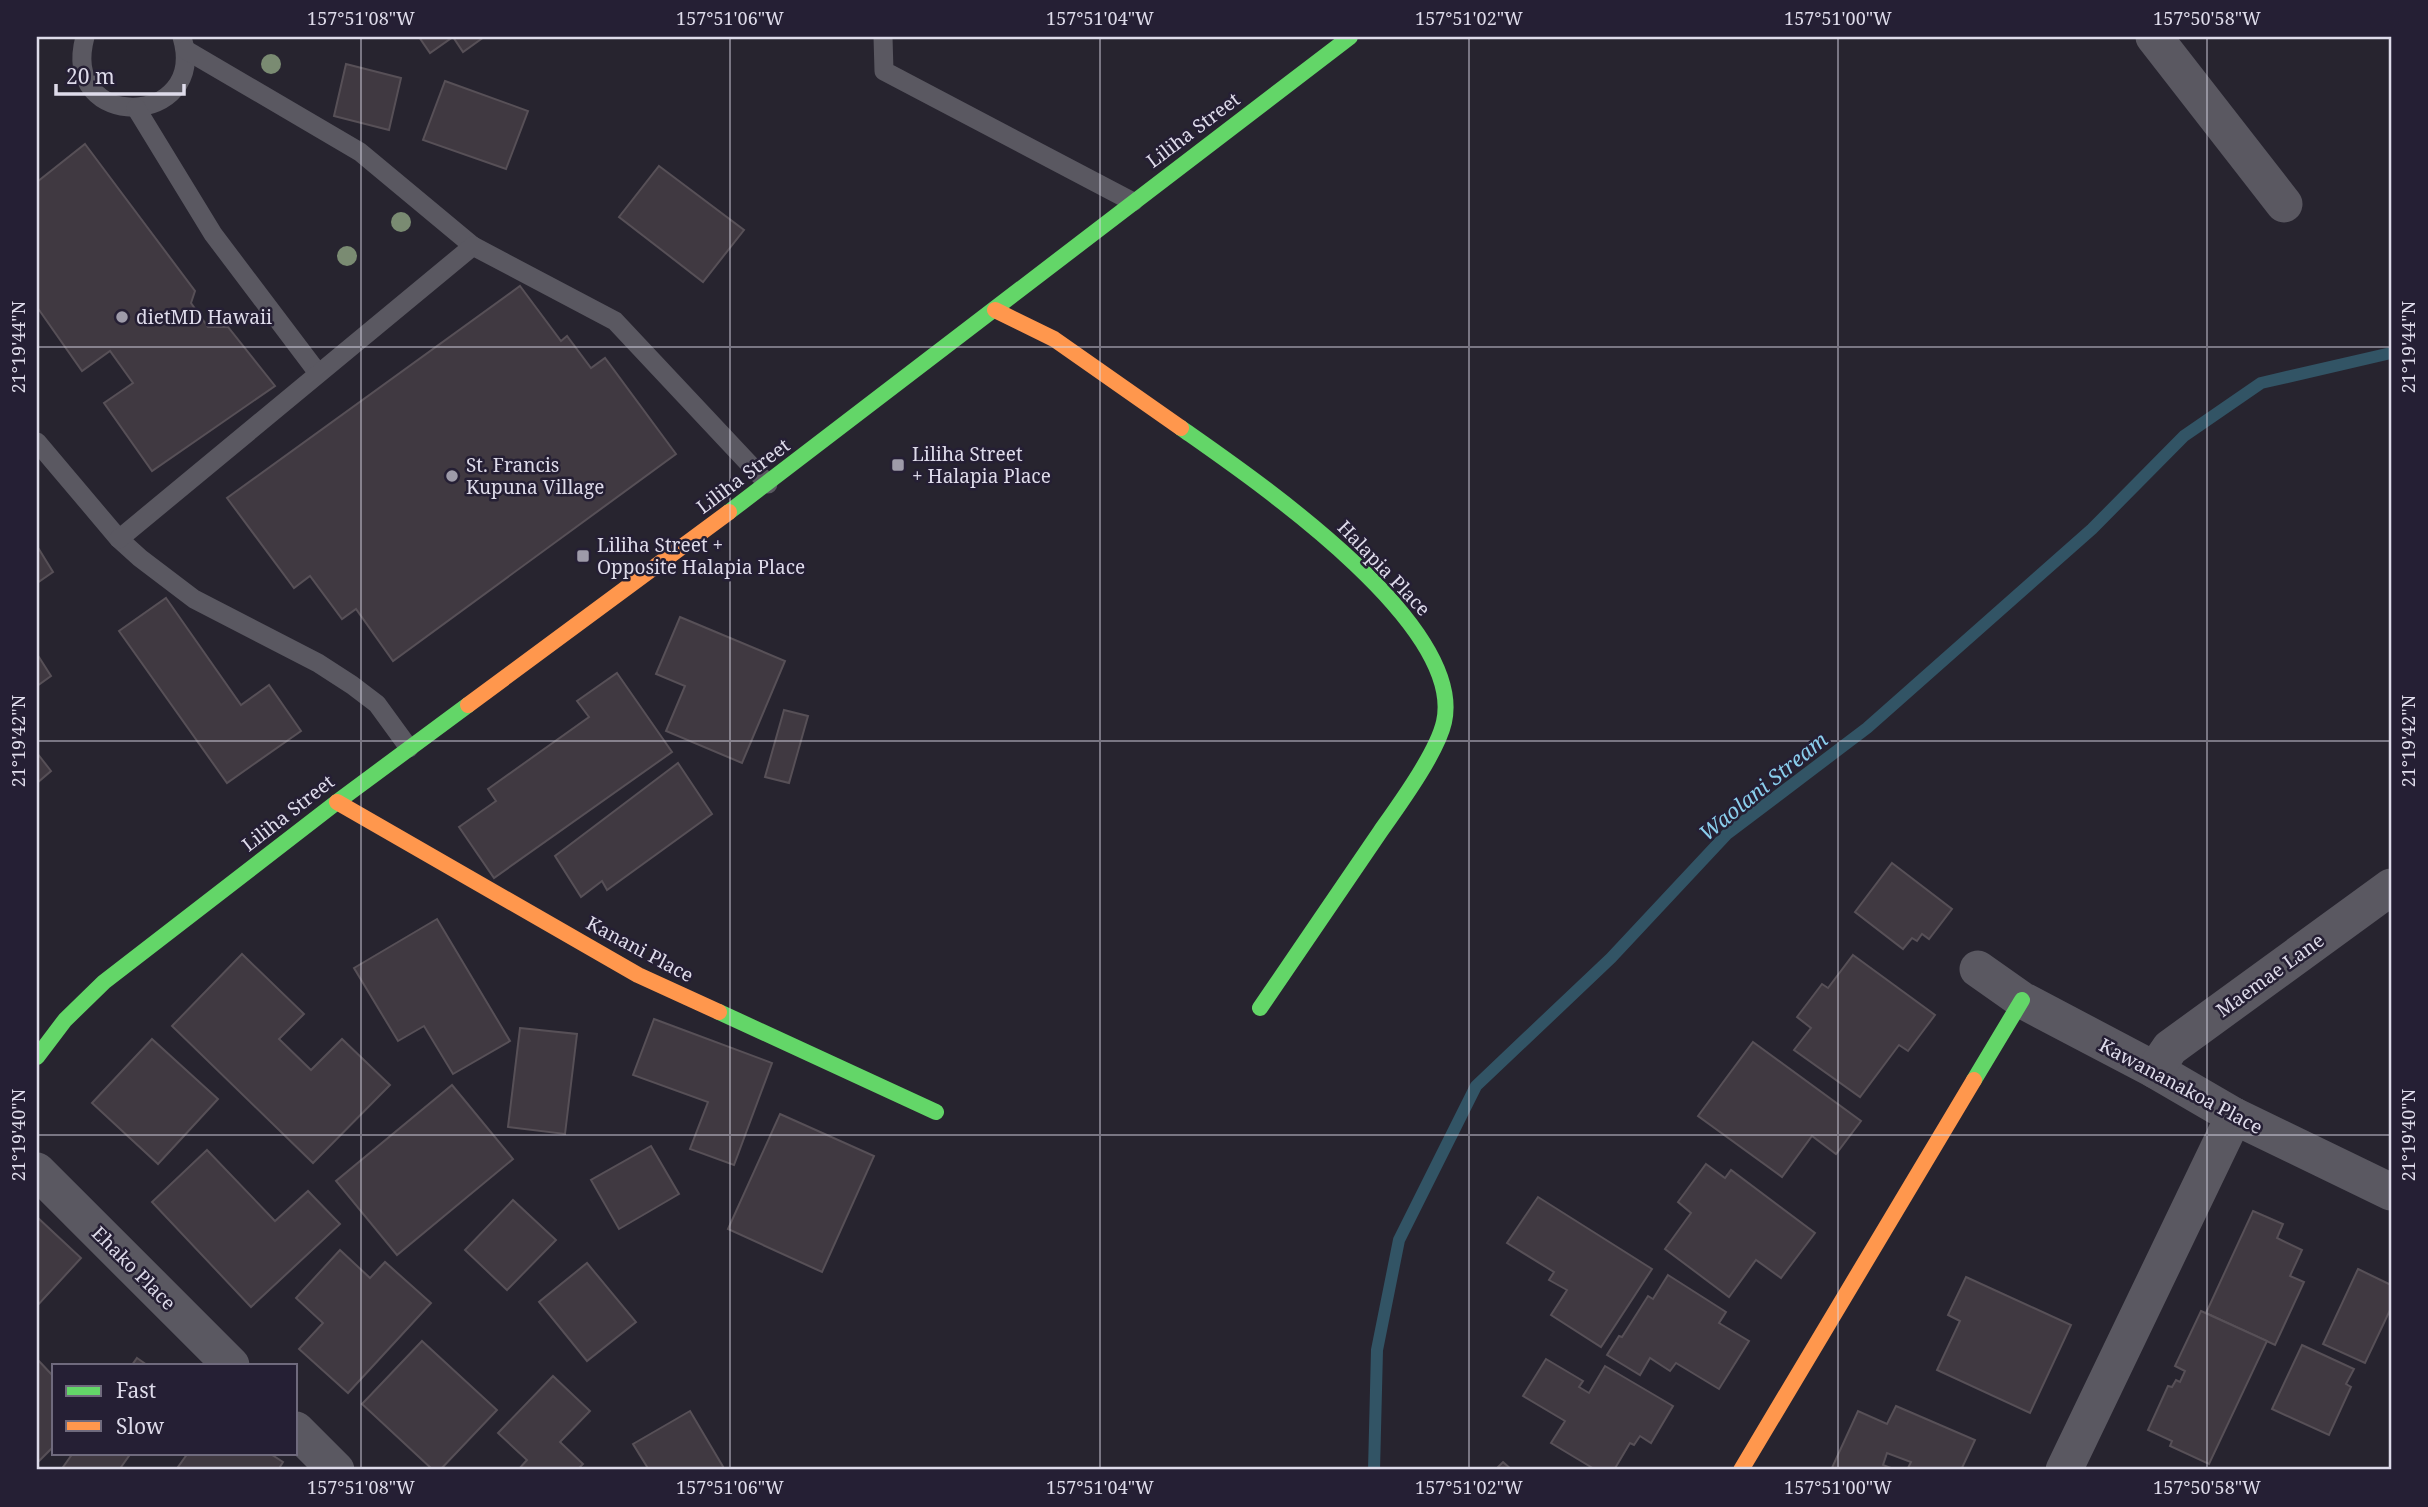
<svg xmlns="http://www.w3.org/2000/svg" width="2428" height="1507" font-family="'Noto Serif',serif">
  <rect width="100%" height="100%" fill="#27242f"/>
  <g fill="none" stroke-linecap="round" stroke-linejoin="round">
    <polyline stroke="#325465" stroke-width="12" points="1374,1470 1377,1350 1399,1240 1476,1086 1611,958 1727,834 1867,728 2092,529 2184,436 2261,383 2391,353"/>
  </g>
  <g fill="#403941" stroke="#575057" stroke-width="2">
    <polygon points="419,37 484,37 463,52 453,37 430,53"/>
    <polygon points="346,64 401,78 389,130 334,116"/>
    <polygon points="445,81 528,111 506,169 423,140"/>
    <polygon points="85,144 195,291 191,303 208,327 228,327 275,386 152,471 104,403 133,383 110,351 82,371 37,307 37,182"/>
    <polygon points="659,166 744,230 703,282 619,217"/>
    <polygon points="520,286 561,341 567,336 591,368 605,358 676,454 393,661 356,609 342,619 310,576 294,588 227,498"/>
    <polygon points="37,546 53,572 37,583"/>
    <polygon points="166,598 241,705 269,685 301,731 227,783 119,631"/>
    <polygon points="680,617 785,661 742,763 666,731 685,686 656,674"/>
    <polygon points="37,654 51,676 37,686"/>
    <polygon points="617,673 672,752 494,878 459,827 496,801 488,789 589,717 577,701"/>
    <polygon points="784,710 808,716 789,783 765,777"/>
    <polygon points="37,753 51,771 37,783"/>
    <polygon points="678,763 712,814 607,890 602,881 581,897 555,856"/>
    <polygon points="1892,863 1952,909 1929,939 1922,934 1917,941 1912,938 1903,949 1855,912"/>
    <polygon points="437,919 510,1041 453,1074 424,1026 398,1041 354,968"/>
    <polygon points="242,954 304,1014 279,1039 311,1070 342,1039 390,1085 313,1163 172,1026"/>
    <polygon points="1853,955 1935,1015 1908,1051 1899,1045 1860,1097 1794,1050 1811,1028 1797,1017 1822,984 1828,988"/>
    <polygon points="654,1019 772,1063 734,1165 690,1149 708,1102 633,1075"/>
    <polygon points="520,1028 577,1034 565,1134 508,1127"/>
    <polygon points="152,1039 218,1099 158,1164 92,1103"/>
    <polygon points="1753,1042 1861,1121 1836,1154 1812,1136 1782,1177 1698,1116"/>
    <polygon points="452,1085 513,1159 397,1255 336,1181"/>
    <polygon points="780,1114 874,1156 822,1272 728,1229"/>
    <polygon points="651,1146 679,1194 619,1229 591,1180"/>
    <polygon points="207,1150 275,1221 308,1191 340,1224 251,1307 152,1202"/>
    <polygon points="1706,1164 1725,1178 1731,1170 1815,1233 1781,1278 1756,1260 1729,1297 1665,1249 1691,1213 1678,1202"/>
    <polygon points="1538,1197 1652,1269 1601,1347 1551,1315 1567,1290 1549,1280 1554,1272 1507,1243"/>
    <polygon points="513,1200 556,1240 507,1290 465,1250"/>
    <polygon points="2253,1211 2283,1224 2277,1238 2302,1250 2290,1276 2304,1282 2275,1345 2206,1313"/>
    <polygon points="37,1217 81,1258 37,1306"/>
    <polygon points="340,1250 370,1278 385,1262 431,1303 348,1393 299,1349 323,1323 296,1298"/>
    <polygon points="587,1263 636,1322 587,1361 539,1302"/>
    <polygon points="2358,1269 2391,1285 2391,1308 2365,1363 2323,1344"/>
    <polygon points="1668,1275 1726,1312 1719,1323 1749,1341 1719,1389 1676,1363 1670,1371 1650,1358 1640,1375 1607,1355 1619,1336 1622,1337 1648,1296 1653,1299"/>
    <polygon points="1966,1277 2071,1325 2030,1413 1937,1370 1960,1321 1948,1315"/>
    <polygon points="2201,1311 2267,1341 2209,1464 2170,1446 2172,1441 2148,1430 2168,1386 2172,1387 2176,1380 2180,1382 2185,1371 2175,1366"/>
    <polygon points="422,1341 497,1410 440,1470 433,1470 362,1404"/>
    <polygon points="2302,1345 2354,1369 2346,1384 2351,1387 2329,1435 2272,1409"/>
    <polygon points="137,1358 147,1365 132,1365"/>
    <polygon points="37,1359 54,1377 54,1446 37,1463"/>
    <polygon points="1546,1359 1583,1381 1579,1387 1589,1393 1605,1366 1673,1406 1651,1443 1640,1436 1634,1445 1630,1443 1614,1470 1596,1470 1551,1443 1565,1421 1523,1396"/>
    <polygon points="553,1376 590,1411 560,1442 583,1464 577,1470 518,1470 527,1460 498,1433"/>
    <polygon points="1896,1406 1975,1440 1961,1470 1907,1470 1911,1462 1887,1453 1883,1465 1896,1470 1831,1470 1858,1411 1887,1424"/>
    <polygon points="690,1411 725,1470 649,1470 633,1444"/>
    <polygon points="73,1453 131,1453 119,1470 61,1470"/>
    <polygon points="188,1453 269,1453 283,1462 278,1470 183,1470 178,1467"/>
    <polygon points="1503,1462 1512,1470 1495,1470"/>
  </g>
  <g fill="none" stroke-linecap="round" stroke-linejoin="round">
    <g stroke="#5a5861" stroke-width="19">
      <path d="M85,37C59,133 209,128 182,37"/>
      <polyline points="883,37 884,71 1133,202"/>
      <polyline points="186,50 360,152 473,246"/>
      <polyline points="136,108 213,234 318,373"/>
      <polyline points="37,442 119,539 140,558 194,599 318,663 352,685 377,704 409,748"/>
      <polyline points="119,539 473,246 615,321 768,484"/>
    </g>
    <g stroke="#5a5861" stroke-width="37">
      <polyline points="2154,37 2284,204"/>
      <polyline points="1978,969 2022,1000 2155,1070 2234,1116 2391,1192"/>
      <polyline points="2155,1070 2170,1048 2391,887"/>
      <polyline points="37,1171 231,1365"/>
      <polyline points="296,1430 336,1470"/>
      <polyline points="2064,1470 2234,1116"/>
    </g>
    <g stroke="#63d668" stroke-width="16">
      <path d="M1181,428C1252,478 1466,623 1444,722C1437,753 1399,805 1380,832C1340,891 1300,949 1260,1008"/>
      <polyline points="729,512 1350,37"/>
      <polyline points="719,1012 936,1112"/>
      <polyline points="37,1057 65,1020 104,982 337,802 468,705"/>
      <polyline points="1974,1080 2022,1000"/>
    </g>
    <g stroke="#ff974d" stroke-width="16">
      <polyline points="995,310 1054,339 1181,428"/>
      <polyline points="468,705 729,512"/>
      <polyline points="337,802 638,975 719,1012"/>
      <polyline points="1741,1470 1974,1080"/>
    </g>
  </g>
  <g fill="#7a8b72">
    <circle cx="271" cy="64" r="10"/>
    <circle cx="401" cy="222" r="10"/>
    <circle cx="347" cy="256" r="10"/>
  </g>
  <path fill="none" stroke="#dedbea" stroke-width="2" stroke-opacity="0.45" d="M361,37V1470M730,37V1470M1100,37V1470M1469,37V1470M1838,37V1470M2207,37V1470M37,347H2391M37,741H2391M37,1135H2391"/>
  <g fill="#9e9ba9" stroke="#251f34" stroke-width="2.5">
    <circle cx="122" cy="317" r="7"/>
    <rect x="891" y="458" width="14" height="14" rx="3.5"/>
    <circle cx="452" cy="476" r="7"/>
    <rect x="576" y="549" width="14" height="14" rx="3.5"/>
  </g>
  <g text-anchor="middle" dominant-baseline="central" stroke-width="5" stroke-linejoin="round" paint-order="stroke">
    <g font-size="19" fill="#dedbea" stroke="#251f34">
      <text transform="translate(1193 130) rotate(-37)">Liliha Street</text>
      <text transform="translate(743 476) rotate(-37)">Liliha Street</text>
      <text transform="translate(1384 568) rotate(46)">Halapia Place</text>
      <text transform="translate(288 813) rotate(-38)">Liliha Street</text>
      <text transform="translate(640 949) rotate(28)">Kanani Place</text>
      <text transform="translate(2270 975) rotate(-36)">Maemae Lane</text>
      <text transform="translate(2181 1086) rotate(28)">Kawananakoa Place</text>
      <text transform="translate(134 1268) rotate(45)">Ehako Place</text>
    </g>
    <g font-size="19" fill="#dedbea" stroke="#251f34" text-anchor="start">
      <text x="136" y="317">dietMD Hawaii</text>
      <text x="912" y="454">Liliha Street<tspan x="912" dy="22">+ Halapia Place</tspan></text>
      <text x="466" y="465">St. Francis<tspan x="466" dy="22">Kupuna Village</tspan></text>
      <text x="597" y="545">Liliha Street +<tspan x="597" dy="22">Opposite Halapia Place</tspan></text>
    </g>
    <g font-size="21" font-style="italic" fill="#8aceec" stroke="#251f34">
      <text transform="translate(1763 786) rotate(-39)">Waolani Stream</text>
    </g>
  </g>
  <rect width="2428" height="1507" fill="none" stroke="#251f34" stroke-width="77"/>
  <rect x="52" y="1364" width="245" height="91" fill="#251f34" stroke="#6f6a7d" stroke-width="2"/>
  <rect x="66" y="1386" width="35" height="10" fill="#63d668" stroke="#6f6a7d" stroke-width="2"/>
  <text x="116" y="1398" font-size="21" fill="#dedbea">Fast</text>
  <rect x="66" y="1421" width="35" height="10" fill="#ff974d" stroke="#6f6a7d" stroke-width="2"/>
  <text x="116" y="1434" font-size="21" fill="#dedbea">Slow</text>
  <path d="M56 84v10h128v-10" fill="none" stroke="#dedbea" stroke-width="3.5"/>
  <text x="66" y="84" font-size="21" fill="#dedbea" stroke="#251f34" stroke-width="5" paint-order="stroke">20 m</text>
  <rect x="38" y="38" width="2352" height="1430" fill="none" stroke="#dedbea" stroke-width="2.5"/>
  <g font-size="18" text-anchor="middle" fill="#dedbea">
    <text x="361" y="25">157°51'08"W</text>
    <text x="730" y="25">157°51'06"W</text>
    <text x="1100" y="25">157°51'04"W</text>
    <text x="1469" y="25">157°51'02"W</text>
    <text x="1838" y="25">157°51'00"W</text>
    <text x="2207" y="25">157°50'58"W</text>
    <text transform="translate(19 347) rotate(-90)" y="6">21°19'44"N</text>
    <text transform="translate(2409 347) rotate(-90)" y="6">21°19'44"N</text>
    <text transform="translate(19 741) rotate(-90)" y="6">21°19'42"N</text>
    <text transform="translate(2409 741) rotate(-90)" y="6">21°19'42"N</text>
    <text transform="translate(19 1135) rotate(-90)" y="6">21°19'40"N</text>
    <text transform="translate(2409 1135) rotate(-90)" y="6">21°19'40"N</text>
    <text x="361" y="1494">157°51'08"W</text>
    <text x="730" y="1494">157°51'06"W</text>
    <text x="1100" y="1494">157°51'04"W</text>
    <text x="1469" y="1494">157°51'02"W</text>
    <text x="1838" y="1494">157°51'00"W</text>
    <text x="2207" y="1494">157°50'58"W</text>
  </g>
</svg>
